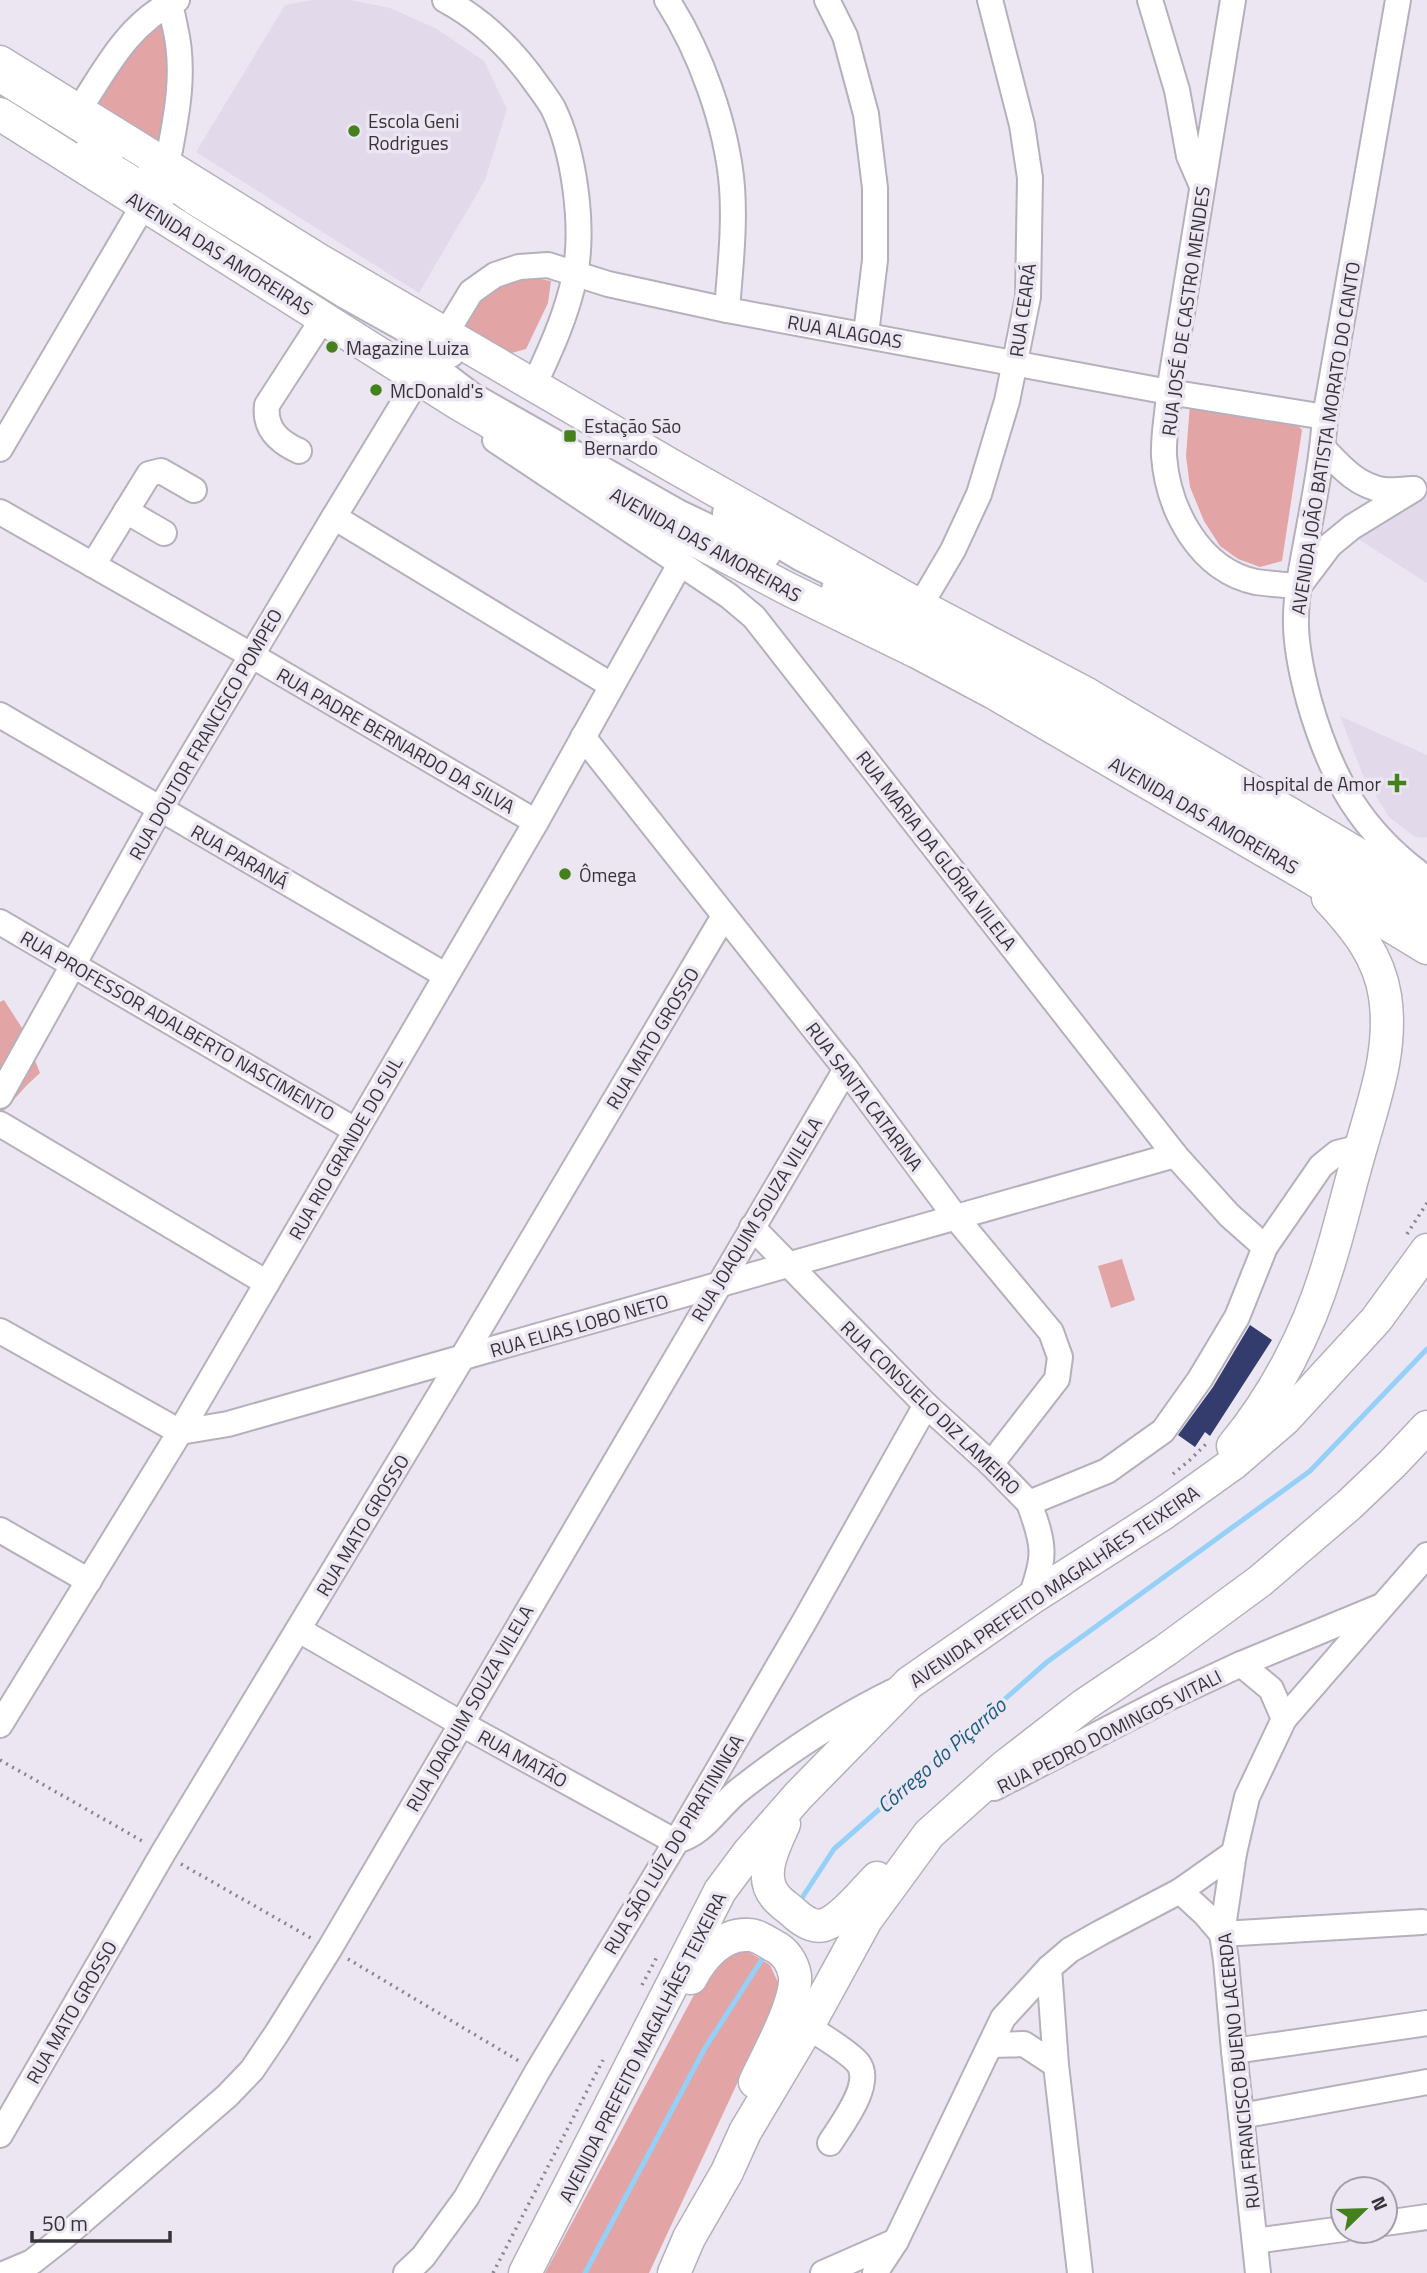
<svg xmlns="http://www.w3.org/2000/svg" width="1427" height="2273" font-family="'Titillium Web',sans-serif">
  <rect width="100%" height="100%" fill="#ece6f2"/>
  <g fill="#e2d9eb">
    <polygon points="313,0 350,0 390,8 437,29 484,61 507,109 485,180 419,293 196,152 285,5"/>
    <polygon points="1427,497 1427,583 1352,535 1410,502"/>
    <polygon points="1340,716 1427,755 1427,836 1425,838 1415,837 1389,817 1362,773"/>
  </g>
  <g fill="#e3a4a5">
    <polygon points="165,18 168,44 168,115 157,144 91,105 125,48"/>
    <polygon points="523,276 551,281 548,303 526,349 508,354 462,327 478,295"/>
    <polygon points="1190,404 1290,418 1302,430 1282,561 1260,567 1238,559 1220,546 1204,521 1190,487 1186,456"/>
    <polygon points="4,1000 22,1028 40,1073 27,1085 0,1115 0,1002"/>
    <polygon points="1122,1259 1135,1300 1111,1308 1098,1266"/>
    <polygon points="744,1949 770,1965 781,1989 649,2273 545,2273 710,1965"/>
  </g>
  <g fill="none" stroke-linecap="round" stroke-linejoin="round">
    <g stroke="#95d0f9" stroke-width="5">
      <polyline points="798,1904 834,1849 1047,1662 1310,1471 1427,1349"/>
      <polyline points="585,2273 705,2048 766,1953"/>
    </g>
  </g>
  <polygon fill="#343c6d" points="1250,1325 1272,1340 1210,1436 1205,1432 1195,1447 1178,1435 1213,1387"/>
  <g fill="none" stroke-linecap="round" stroke-linejoin="round">
    <g stroke="#b6b0bc" stroke-width="28">
      <g id="minor">
        <path d="M445,0C484,21 513,50 538,86C543,93 549,101 553,108C575,153 584,227 575,275C567,314 551,349 534,385"/>
        <path d="M667,0C700,51 727,125 732,187C735,228 730,269 727,310"/>
        <polyline points="827,0 845,36 866,114 875,188 875,260 866,334"/>
        <polyline points="1150,0 1177,90 1189,156 1202,186"/>
        <path d="M1233,0L1169,392C1168,413 1163,435 1164,456C1168,509 1199,570 1256,582C1270,584 1285,585 1299,586L1330,545L1352,527L1414,489"/>
        <path d="M1398,0L1325,417C1322,462 1313,505 1305,549C1301,571 1296,594 1296,617C1295,645 1302,675 1309,701C1331,778 1361,832 1427,879"/>
        <polyline points="0,80 113,150"/>
        <path d="M79,110C106,68 129,22 177,0"/>
        <polyline points="87,150 163,197"/>
        <polyline points="150,172 193,202 345,296 451,355"/>
        <polyline points="418,354 472,395 678,512 768,555"/>
        <polyline points="495,440 729,596 754,617 1175,1155 1229,1215 1265,1247"/>
        <path d="M1323,448C1340,466 1357,486 1384,490C1393,491 1404,489 1413,489"/>
        <path d="M0,449L167,165C176,119 186,73 175,27C173,18 172,8 167,0"/>
        <path d="M299,451C279,442 264,429 267,405L324,317"/>
        <polyline points="126,511 164,533"/>
        <polyline points="0,512 251,655 536,822"/>
        <polyline points="725,513 800,558 858,587"/>
        <polyline points="334,517 611,685"/>
        <polyline points="93,565 149,474 161,471 194,490"/>
        <polyline points="834,589 921,632 1006,681"/>
        <polyline points="920,606 953,550 979,494 1007,401 1028,297 1030,178 1022,125 990,0"/>
        <polyline points="994,661 1427,918"/>
        <polyline points="0,715 445,975"/>
        <polyline points="583,737 846,1069 957,1219 1051,1332 1060,1357 1057,1379 991,1464"/>
        <polyline points="0,922 355,1130"/>
        <polyline points="0,1096 160,809 334,517 471,292 495,275 519,267 548,265 608,284 727,310 1169,392 1325,417"/>
        <polyline points="0,1124 267,1283"/>
        <polyline points="752,1227 926,1405 991,1464 1029,1503 1107,1471 1163,1431 1200,1379 1237,1317 1265,1247 1321,1166 1337,1153 1361,1147"/>
        <polyline points="0,1331 180,1432 228,1424 1175,1155"/>
        <path d="M1029,1503C1045,1546 1046,1556 1030,1599"/>
        <polyline points="0,1530 89,1581"/>
        <polyline points="299,1630 460,1723 676,1842"/>
        <polyline points="1241,1664 1271,1689 1284,1719"/>
        <polyline points="0,1725 180,1432 267,1283 536,822 680,564"/>
        <polyline points="994,1788 1168,1698 1241,1664 1379,1607"/>
        <path d="M676,1841C704,1834 717,1808 738,1791C786,1753 837,1719 892,1692"/>
        <polyline points="1180,1891 1205,1914 1222,1934 1422,1922"/>
        <polyline points="1049,1968 1056,2065 1080,2273"/>
        <path d="M808,2026C822,2037 847,2050 858,2063C874,2084 841,2125 830,2143"/>
        <polyline points="991,2045 1024,2044 1056,2065"/>
        <polyline points="1234,2051 1427,2023"/>
        <polyline points="1241,2116 1427,2082"/>
        <polyline points="0,2135 163,1853 462,1358 724,916"/>
        <polyline points="1385,2223 1427,2217"/>
        <polyline points="1255,2241 1343,2229"/>
        <polyline points="6,2273 32,2262 65,2236 227,2096 252,2070 277,2033 330,1948 846,1069"/>
        <polyline points="406,2273 423,2257 466,2198 537,2072 676,1842 804,1622 926,1405"/>
        <polyline points="823,2273 896,2241"/>
        <polyline points="875,2273 896,2241 1003,2018 1049,1968 1070,1950 1100,1933 1180,1891 1234,1853"/>
        <polyline points="1258,2273 1234,2051 1226,1960 1222,1934 1234,1853 1247,1797 1284,1719 1427,1555"/>
      </g>
    </g>
    <g stroke="#b6b0bc" stroke-width="35">
      <g id="major">
        <polyline points="0,62 319,260 669,464 920,606 1087,694 1427,895"/>
        <polyline points="0,114 459,404 668,526 790,590 917,652 994,693 1308,876 1427,948"/>
        <path d="M1233,1446C1275,1395 1308,1332 1327,1269C1340,1229 1349,1187 1361,1147C1375,1097 1393,1049 1385,996C1379,956 1355,927 1328,898"/>
        <path d="M784,1824C775,1844 758,1875 775,1896C780,1903 789,1908 795,1914C803,1921 813,1928 824,1925C842,1920 864,1891 877,1878"/>
        <path d="M691,1978C702,1957 722,1933 749,1935C757,1935 767,1942 774,1946C785,1951 793,1963 795,1976C797,2003 767,2056 755,2082"/>
        <polyline points="525,2273 720,1891 749,1852 799,1795 909,1683 1030,1599 1164,1513 1234,1463 1285,1419 1376,1320 1427,1250"/>
        <polyline points="674,2273 689,2238 727,2172 745,2132 808,2026 866,1920 929,1834 1004,1767 1084,1705 1166,1650 1260,1581 1349,1505 1392,1464 1427,1427"/>
      </g>
    </g>
    <g stroke="#88848c" stroke-width="3.5" stroke-dasharray="2 5" stroke-linecap="butt">
      <polyline points="1407,1234 1427,1203"/>
      <polyline points="1173,1474 1191,1459 1209,1441"/>
      <polyline points="0,1760 144,1842"/>
      <polyline points="181,1864 311,1938"/>
      <polyline points="348,1959 519,2061"/>
      <polyline points="642,1985 658,1955"/>
      <polyline points="493,2273 603,2060"/>
    </g>
    <use href="#minor" stroke="#fff" stroke-width="24"/>
    <use href="#major" stroke="#fff" stroke-width="32"/>
  </g>
  <g fill="#44801c" stroke="#ece6f2" stroke-width="2.5">
    <circle cx="354" cy="131" r="7"/>
    <circle cx="332" cy="347" r="7"/>
    <circle cx="376" cy="390" r="7"/>
    <rect x="563" y="429" width="14" height="14" rx="3.5"/>
    <path d="M1393.5 772.5h7v7h7v7h-7v7h-7v-7h-7v-7h7z"/>
    <circle cx="565" cy="874" r="7"/>
  </g>
  <g text-anchor="middle" dominant-baseline="central" stroke-width="7" stroke-linejoin="round" paint-order="stroke">
    <g font-size="19" fill="#353338" stroke="#ece6f2" text-anchor="start">
      <text x="368" y="120">Escola Geni<tspan x="368" dy="22">Rodrigues</tspan></text>
      <text x="346" y="347">Magazine Luiza</text>
      <text x="390" y="390">McDonald's</text>
      <text x="584" y="425">Estação São<tspan x="584" dy="22">Bernardo</tspan></text>
      <text x="1381" y="783" text-anchor="end">Hospital de Amor</text>
      <text x="579" y="874">Ômega</text>
    </g>
    <g font-size="19" fill="#353338" stroke="#ece6f2">
      <text transform="translate(220 253) rotate(32)">AVENIDA DAS AMOREIRAS</text>
      <text transform="translate(1022 310) rotate(-82)">RUA CEARÁ</text>
      <text transform="translate(1185 311) rotate(-82)">RUA JOSÉ DE CASTRO MENDES</text>
      <text transform="translate(845 331) rotate(10)">RUA ALAGOAS</text>
      <text transform="translate(1325 438) rotate(-81)">AVENIDA JOÃO BATISTA MORATO DO CANTO</text>
      <text transform="translate(706 544) rotate(29)">AVENIDA DAS AMOREIRAS</text>
      <text transform="translate(205 734) rotate(-60)">RUA DOUTOR FRANCISCO POMPEO</text>
      <text transform="translate(396 740) rotate(30)">RUA PADRE BERNARDO DA SILVA</text>
      <text transform="translate(1204 815) rotate(30)">AVENIDA DAS AMOREIRAS</text>
      <text transform="translate(937 850) rotate(52)">RUA MARIA DA GLÓRIA VILELA</text>
      <text transform="translate(240 856) rotate(30)">RUA PARANÁ</text>
      <text transform="translate(178 1025) rotate(30)">RUA PROFESSOR ADALBERTO NASCIMENTO</text>
      <text transform="translate(652 1038) rotate(-59)">RUA MATO GROSSO</text>
      <text transform="translate(865 1096) rotate(53)">RUA SANTA CATARINA</text>
      <text transform="translate(345 1148) rotate(-60)">RUA RIO GRANDE DO SUL</text>
      <text transform="translate(756 1219) rotate(-59)">RUA JOAQUIM SOUZA VILELA</text>
      <text transform="translate(579 1325) rotate(-16)">RUA ELIAS LOBO NETO</text>
      <text transform="translate(931 1407) rotate(44)">RUA CONSUELO DIZ LAMEIRO</text>
      <text transform="translate(362 1525) rotate(-59)">RUA MATO GROSSO</text>
      <text transform="translate(1054 1586) rotate(-34)">AVENIDA PREFEITO MAGALHÃES TEIXEIRA</text>
      <text transform="translate(469 1708) rotate(-60)">RUA JOAQUIM SOUZA VILELA</text>
      <text transform="translate(1109 1731) rotate(-27)">RUA PEDRO DOMINGOS VITALI</text>
      <text transform="translate(523 1758) rotate(29)">RUA MATÃO</text>
      <text transform="translate(673 1844) rotate(-59)">RUA SÃO LUÍZ DO PIRATININGA</text>
      <text transform="translate(71 2012) rotate(-60)">RUA MATO GROSSO</text>
      <text transform="translate(642 2047) rotate(-63)">AVENIDA PREFEITO MAGALHÃES TEIXEIRA</text>
      <text transform="translate(1238 2071) rotate(-96)">RUA FRANCISCO BUENO LACERDA</text>
    </g>
    <g font-size="21" font-style="italic" fill="#1a5d84" stroke="#ece6f2">
      <text transform="translate(941 1755) rotate(-41)">Córrego do Piçarrão</text>
    </g>
  </g>
  <g transform="translate(1364 2210) rotate(67)"><circle r="33" fill="#ece6f2" stroke="#a39ea8" stroke-width="2"/>
  <path d="M0-5L12 26L0 18L-12 26Z" fill="#44801c"/>
  <text y="-10" font-size="19" font-weight="bold" text-anchor="middle" fill="#353338">N</text>
  </g>
  <path d="M32 2231v10h138v-10" fill="none" stroke="#353338" stroke-width="3.5"/>
  <text x="42" y="2231" font-size="21" fill="#353338" stroke="#ece6f2" stroke-width="5" paint-order="stroke">50 m</text>
</svg>
